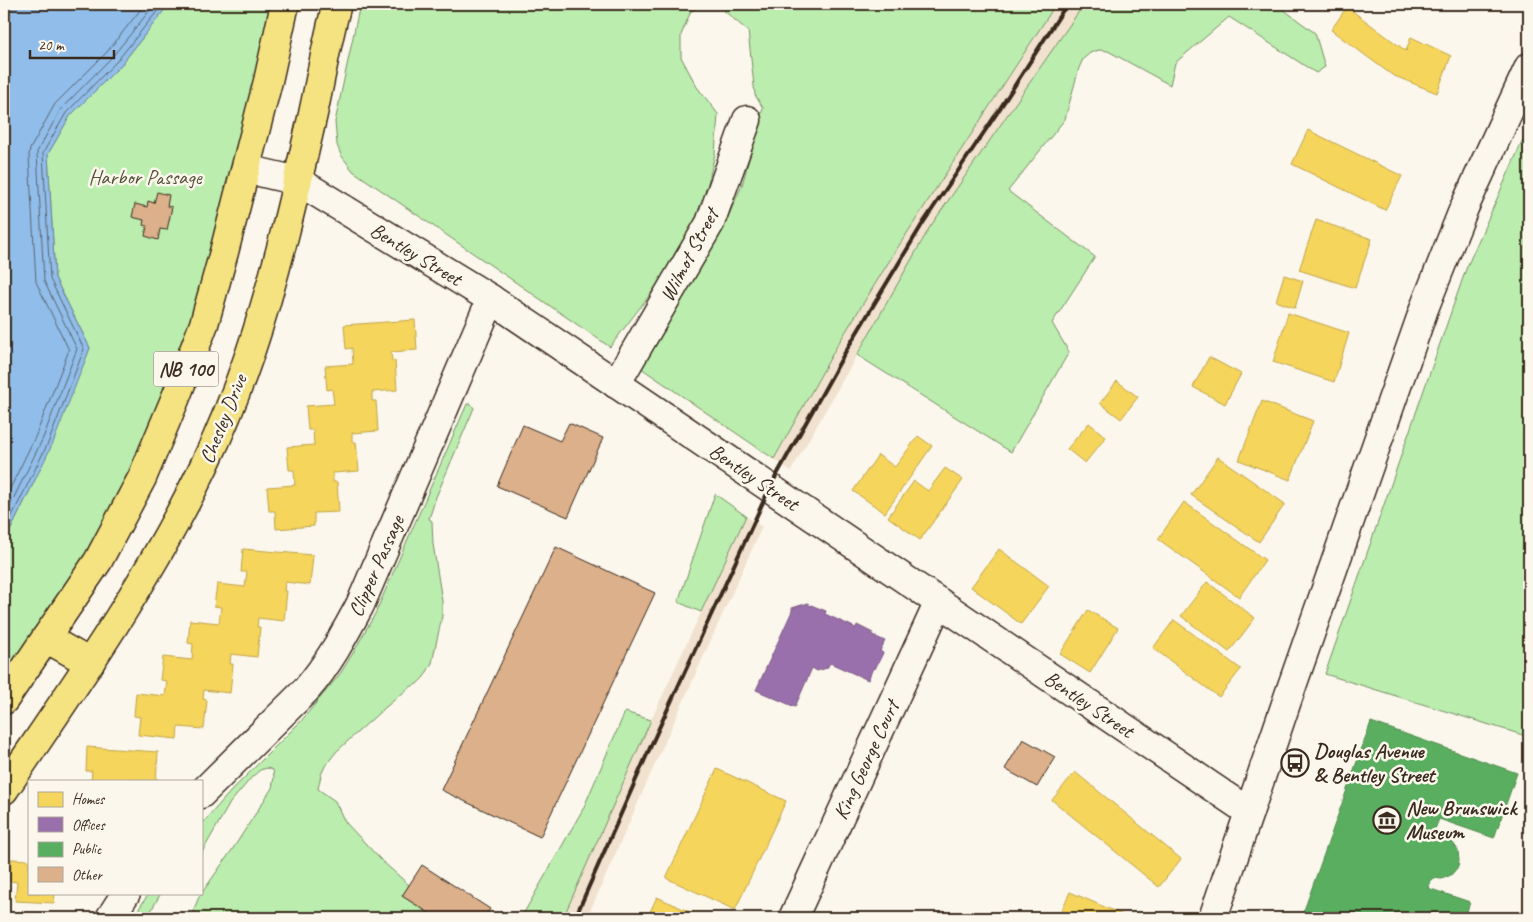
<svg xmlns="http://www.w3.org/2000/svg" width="1533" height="922" font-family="Caveat,sans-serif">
  <rect width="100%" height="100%" fill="#fbf7ec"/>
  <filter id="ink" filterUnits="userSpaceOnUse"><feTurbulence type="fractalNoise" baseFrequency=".02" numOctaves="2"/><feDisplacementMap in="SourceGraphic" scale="10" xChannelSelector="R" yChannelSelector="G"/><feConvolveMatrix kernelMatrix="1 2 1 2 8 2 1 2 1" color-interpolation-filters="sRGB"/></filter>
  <g filter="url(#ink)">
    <g fill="#f1e2cf">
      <polygon points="1056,4 1084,4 930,227 791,471 774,459 838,344 916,219 989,108"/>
      <polygon points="746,516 762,527 664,744 587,918 563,918 643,737"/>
    </g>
    <g fill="#baedae" stroke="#7a8c66">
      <polygon points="169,4 285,4 176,397 4,700 4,537 11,529 32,486 90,348 55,278 48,154 70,116 121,65"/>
      <polygon points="360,4 704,4 691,11 681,35 681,57 697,87 718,114 715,154 705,196 680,255 610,347 353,171 341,155 337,145 335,122"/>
      <polygon points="716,4 1056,4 898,247 838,344 774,459 641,368 721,233 742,185 763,108 755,95 748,31"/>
      <polygon points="1084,4 1276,4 1315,33 1325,67 1316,73 1229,17 1175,63 1170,85 1108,51 1099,50 1090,53 1083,59 1079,68 1065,119 1008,191 1095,257 1052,323 1069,352 1011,452 857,355 930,227"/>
      <polygon points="1529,126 1529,737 1325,674 1466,269"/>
      <polygon points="467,404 471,404 474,408 436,497 429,519 432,521 433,544 442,601 442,616 432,663 424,677 417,684 410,687 381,711 337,751 325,766 321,775 318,789 335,801 343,818 347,824 382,861 409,885 402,896 437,918 194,918 194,909 199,897 234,847 272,788 274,777 273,770 267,768 260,770 252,777 230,803 201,854 201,825 231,791 301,721 340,674 353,653 375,614"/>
      <polygon points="715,494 746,516 701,612 678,602"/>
      <polygon points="625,712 651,720 563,918 521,918 583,809"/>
      <polygon points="149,893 161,893 147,918 133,918"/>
    </g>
    <polygon fill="#90bdea" stroke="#6e8298" points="4,4 169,4 121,65 70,116 48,154 55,278 90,348 53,443 11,529 4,537"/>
    <g fill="#f6d55c" stroke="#bea249">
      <polygon points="1347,7 1406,51 1411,37 1451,56 1437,93 1392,75 1331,30"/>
      <polygon points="1308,130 1402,176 1385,210 1292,164"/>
      <polygon points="1316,220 1372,239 1355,288 1299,270"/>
      <polygon points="1284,275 1303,281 1295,308 1276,301"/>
      <polygon points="1288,313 1349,333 1334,382 1273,362"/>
      <polygon points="415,320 417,350 391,352 392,361 395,361 397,390 372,392 372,401 376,401 378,431 352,433 352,442 356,442 359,471 333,473 333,482 337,482 339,512 314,513 314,526 276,529 275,511 269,511 267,487 295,485 294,470 289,470 287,447 314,445 313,430 308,430 306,406 334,404 332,389 327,390 325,366 353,364 352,348 346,349 344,325"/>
      <polygon points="1209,357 1241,374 1225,404 1193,387"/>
      <polygon points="1117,381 1138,397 1121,419 1100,403"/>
      <polygon points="1262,401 1313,421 1290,480 1239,460"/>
      <polygon points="1089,423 1106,437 1085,463 1067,449"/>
      <polygon points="918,436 932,446 885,513 853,491 878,455 895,467"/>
      <polygon points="1218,457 1285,504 1259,542 1191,495"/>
      <polygon points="945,468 963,480 920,540 888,517 914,481 928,491"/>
      <polygon points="1184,502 1265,560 1239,597 1158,539"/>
      <polygon points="243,549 313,555 310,585 285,582 284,591 287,591 284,621 258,618 257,627 260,627 257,657 231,654 230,664 233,664 230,693 204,690 203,699 207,700 204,729 178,727 177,739 138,735 140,717 134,716 136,693 165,696 167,681 160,680 163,657 192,660 193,644 188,643 190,620 219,623 221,607 214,606 217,584 245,587 247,572 241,572"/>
      <polygon points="999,549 1049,586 1021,624 971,587"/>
      <polygon points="1207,582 1255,618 1229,652 1181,616"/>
      <polygon points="1088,610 1118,628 1090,673 1060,654"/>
      <polygon points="1174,620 1241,669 1219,697 1153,648"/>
      <polygon points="87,747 158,752 156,781 130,780 130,781 91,781 92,771 86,771"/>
      <polygon points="717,769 786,801 735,910 666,878"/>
      <polygon points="1075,772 1181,859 1159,887 1052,800"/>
      <polygon points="11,859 29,860 29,893 55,893 54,903 15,901 17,882 10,881"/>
      <polygon points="1070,892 1123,915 1122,918 1058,918"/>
      <polygon points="657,897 703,918 647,918"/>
    </g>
    <polygon fill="#9970ab" stroke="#7d5b81" points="808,603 810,607 811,605 826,611 825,614 856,628 857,625 873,633 872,635 885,641 880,651 883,653 875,669 873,668 868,680 830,663 827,668 817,671 812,668 795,707 756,690 792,611 792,608"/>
    <polygon fill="#5aae61" stroke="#51864d" points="1371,722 1517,773 1494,838 1439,819 1433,834 1450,841 1453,843 1458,850 1459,861 1458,867 1451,875 1442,879 1432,878 1428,888 1470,902 1465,918 1310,918 1302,916"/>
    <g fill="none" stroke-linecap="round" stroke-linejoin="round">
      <g stroke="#5d6570" stroke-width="1">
        <polyline points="4,501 36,435 69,350 36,282 29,155 30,149 55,104 107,52 145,4"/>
        <polyline points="4,518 43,438 77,349 44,281 37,152 61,109 112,57 155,4"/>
        <polyline points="4,529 7,526 49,441 84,349 50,279 43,153 66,113 117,61 163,4"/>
      </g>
    </g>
    <g fill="#dbb08b" stroke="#3b2a1e">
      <polygon points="157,192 169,195 167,206 172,207 167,230 160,229 158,240 145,236 147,226 143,225 144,220 132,217 135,204 147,207 148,201 154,203"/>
      <polygon points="569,423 603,438 568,517 497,486 523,425 560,441"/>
      <polygon points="556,547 655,593 540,837 441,790"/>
      <polygon points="1023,739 1055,757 1037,787 1005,769"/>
      <polygon points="422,865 490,909 484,918 437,918 402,896"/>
    </g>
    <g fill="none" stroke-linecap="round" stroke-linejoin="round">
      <g stroke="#3b2a1e" stroke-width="31">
        <g id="minor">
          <polyline points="246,169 298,181 491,299 1249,812"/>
          <polyline points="616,384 710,223 747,120"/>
          <path d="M201,794L306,690C328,665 344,635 360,605L491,299"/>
          <polyline points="110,918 126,893"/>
          <polyline points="793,918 939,602"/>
          <polyline points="1213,918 1292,686 1425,306 1464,208 1529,67"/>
        </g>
      </g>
      <g stroke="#3b2a1e" stroke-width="31">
        <g id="major">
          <polyline points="46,638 90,663"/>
          <polyline points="4,700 98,561 142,478 176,397 204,324 224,252 268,81 285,4"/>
          <path d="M4,790C75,685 149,581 204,466C222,429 237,391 250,353C276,276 295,193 313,114C321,77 327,40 337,4"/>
        </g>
      </g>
      <use href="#minor" stroke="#fbf7ec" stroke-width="28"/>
      <use href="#major" stroke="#f5e382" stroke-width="28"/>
      <polyline stroke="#3b2a1e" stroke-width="4" points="575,918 653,741 770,487 847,349 923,223 997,113 1067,4"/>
    </g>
  </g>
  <defs>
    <g id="bus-ring" transform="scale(1.4375)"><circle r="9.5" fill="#fbf7ec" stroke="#3b2a1e" stroke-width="1.5"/><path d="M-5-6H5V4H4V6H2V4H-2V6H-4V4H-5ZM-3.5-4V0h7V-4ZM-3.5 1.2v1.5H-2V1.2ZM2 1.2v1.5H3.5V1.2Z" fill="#3b2a1e"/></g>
    <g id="museum-ring" transform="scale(1.4375)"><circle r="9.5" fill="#fbf7ec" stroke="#3b2a1e" stroke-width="1.5"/><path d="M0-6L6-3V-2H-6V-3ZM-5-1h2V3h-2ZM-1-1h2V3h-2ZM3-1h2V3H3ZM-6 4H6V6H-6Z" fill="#3b2a1e"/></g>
  </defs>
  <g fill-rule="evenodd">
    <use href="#bus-ring" x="1295" y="763"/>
    <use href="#museum-ring" x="1387" y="820"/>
  </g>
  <g text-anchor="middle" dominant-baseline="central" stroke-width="5" stroke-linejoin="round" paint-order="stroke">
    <rect fill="#fbf7ec" stroke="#75685c" stroke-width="1" x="153.5" y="351.5" width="65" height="35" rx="4"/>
    <g font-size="20" font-weight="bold" fill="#3b2a1e">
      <text x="186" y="369">NB 100</text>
    </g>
    <g font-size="21" fill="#54513b" stroke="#fbf7ec">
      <text x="145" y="177">Harbor Passage</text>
    </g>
    <g font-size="21" fill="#3b2a1e" stroke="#fbf7ec">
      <text transform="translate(416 254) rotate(31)">Bentley Street</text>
      <text transform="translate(689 255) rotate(-62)">Wilmot Street</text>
      <text transform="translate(223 419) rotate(-68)">Chesley Drive</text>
      <text transform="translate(754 477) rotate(34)">Bentley Street</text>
      <text transform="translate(376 566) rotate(-66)">Clipper Passage</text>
      <text transform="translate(1089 704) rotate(34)">Bentley Street</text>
      <text transform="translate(866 760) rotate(-65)">King George Court</text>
    </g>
    <g font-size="21" font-weight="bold" fill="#3b2a1e" stroke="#fbf7ec" text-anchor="start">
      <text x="1314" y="751">Douglas Avenue<tspan x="1314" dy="24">&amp; Bentley Street</tspan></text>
      <text x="1406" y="808">New Brunswick<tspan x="1406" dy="24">Museum</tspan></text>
    </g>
  </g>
  <rect width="1533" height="922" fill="none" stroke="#fbf7ec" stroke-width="20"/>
  <rect x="10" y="10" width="1513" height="902" fill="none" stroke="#3b2a1e" stroke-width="2" filter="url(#ink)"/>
  <rect x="28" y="780" width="175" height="115" fill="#fbf7ec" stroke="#aea59a"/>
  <rect x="38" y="792" width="25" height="15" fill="#f6d55c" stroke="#aea59a"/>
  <text x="72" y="804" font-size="15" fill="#3b2a1e">Homes</text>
  <rect x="38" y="817" width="25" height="15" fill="#9970ab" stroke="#aea59a"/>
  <text x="72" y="830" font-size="15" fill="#3b2a1e">Offices</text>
  <rect x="38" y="842" width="25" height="15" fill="#5aae61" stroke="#aea59a"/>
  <text x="72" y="854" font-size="15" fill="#3b2a1e">Public</text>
  <rect x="38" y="867" width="25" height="15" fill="#dbb08b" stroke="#aea59a"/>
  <text x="72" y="880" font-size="15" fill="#3b2a1e">Other</text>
  <path d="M30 50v8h84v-8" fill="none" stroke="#3b2a1e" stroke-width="2.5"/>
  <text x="38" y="50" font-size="15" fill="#3b2a1e" stroke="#fbf7ec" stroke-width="4" paint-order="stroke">20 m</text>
</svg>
